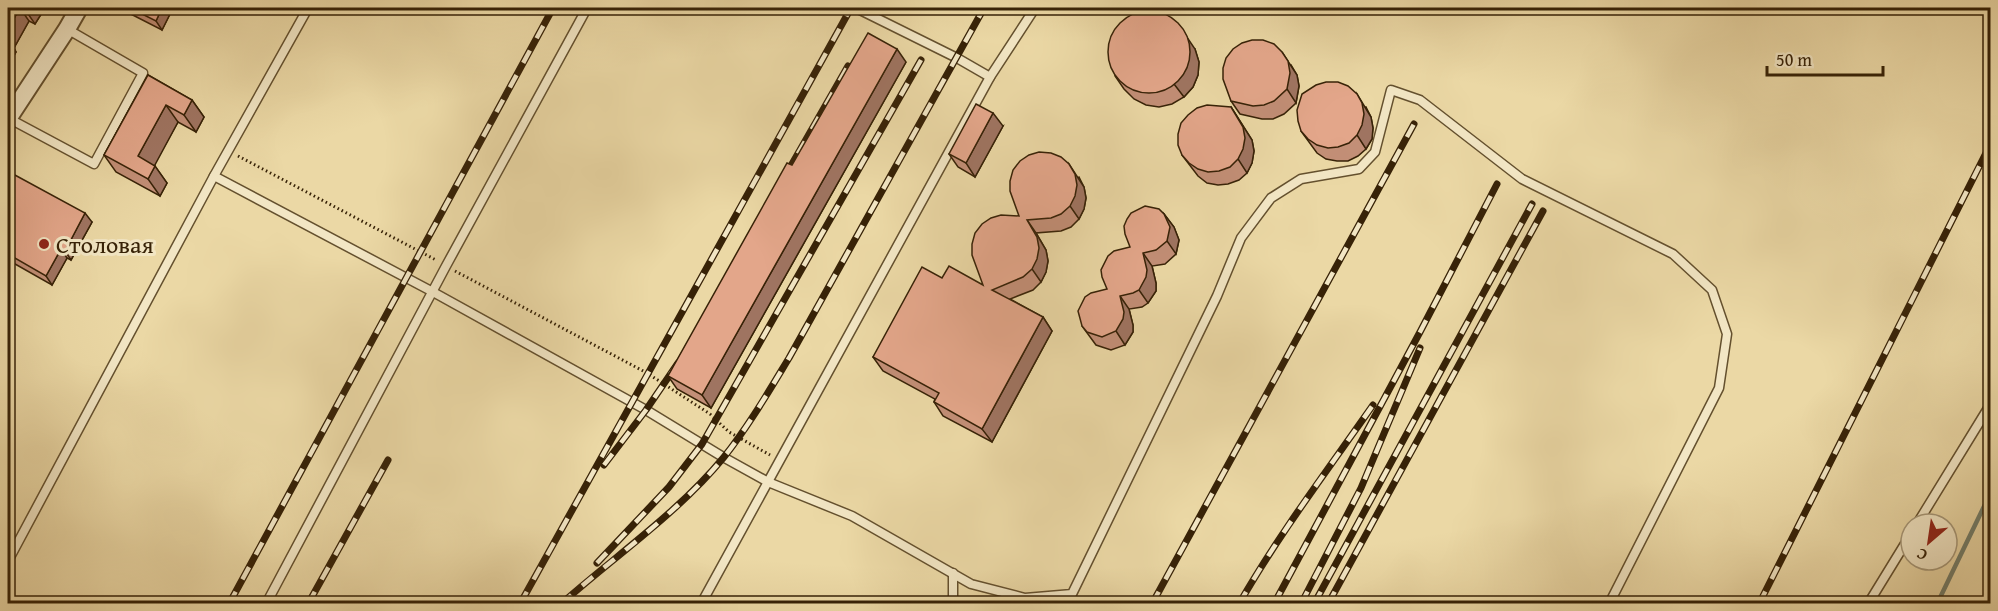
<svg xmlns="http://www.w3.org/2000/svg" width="1998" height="611" font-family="'Gentium Book Plus',serif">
  <rect width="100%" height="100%" fill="#ebd8a5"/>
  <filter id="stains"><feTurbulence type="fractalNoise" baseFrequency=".00333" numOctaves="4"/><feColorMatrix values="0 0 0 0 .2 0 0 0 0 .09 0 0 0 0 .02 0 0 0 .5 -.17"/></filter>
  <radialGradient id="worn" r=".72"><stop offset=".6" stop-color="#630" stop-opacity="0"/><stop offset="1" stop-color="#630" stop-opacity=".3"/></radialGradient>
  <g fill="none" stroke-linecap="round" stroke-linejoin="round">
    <polyline stroke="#727d6a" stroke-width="4.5" points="1937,604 1990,494"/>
    <g stroke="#64502e" stroke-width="11">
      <g id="service">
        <polyline points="856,8 957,58 990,77"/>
        <polyline points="8,118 94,164 143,73 67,29"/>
        <polyline points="214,176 433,292 646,410 723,457 768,482 852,516 971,584 1025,598 1072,594 1217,296 1241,238 1271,198 1301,179 1359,169 1375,152 1391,90 1420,100 1522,179 1673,254 1712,290 1727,334 1719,388 1609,604"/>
        <polyline points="1917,524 1990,405"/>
        <polyline points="8,561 214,176 308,8"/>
        <polyline points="953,573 953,604"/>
        <polyline points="266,604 446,266 587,8"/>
        <polyline points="701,604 990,77 1035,8"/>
        <polyline points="1868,604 1911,534"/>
      </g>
    </g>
    <g stroke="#64502e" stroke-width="20">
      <polyline id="minor" points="8,119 67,29 79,8"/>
    </g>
    <g stroke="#372207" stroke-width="3" stroke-dasharray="1.5 3" stroke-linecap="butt">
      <polyline points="238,156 436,260"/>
      <polyline points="455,271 647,373 710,414 729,432 770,455"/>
    </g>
    <use href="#service" stroke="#f2e6c4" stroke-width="8"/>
    <use href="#minor" stroke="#f2e6c4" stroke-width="16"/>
    <g stroke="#372207" stroke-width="7">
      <g id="rail">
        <polyline points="784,178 848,66"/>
        <polyline points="604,465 646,410 678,363"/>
        <polyline points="597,563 669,487 702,444 921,60"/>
        <polyline points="229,604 553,8"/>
        <polyline points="308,604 388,460"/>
        <polyline points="520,604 851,8"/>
        <path d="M561,604C615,556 678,513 724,457C748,427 769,391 789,358L984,8"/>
        <polyline points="1152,604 1414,124"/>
        <path d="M1239,604C1279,534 1327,471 1373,405"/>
        <polyline points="1274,604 1420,332 1497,184"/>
        <polyline points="1301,604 1361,488 1420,348"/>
        <polyline points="1314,604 1532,204"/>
        <polyline points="1328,604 1543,211"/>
        <polyline points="1759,604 1990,145"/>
      </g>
    </g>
    <use href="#rail" stroke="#f2e6c4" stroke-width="4.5" stroke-dasharray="14" stroke-linecap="butt"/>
  </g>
  <g fill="#c38f77" stroke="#372207" stroke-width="1.5">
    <polygon points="8,8 45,8 35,24 29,21 14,48 16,52 8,66"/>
    <polygon points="119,8 173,8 162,30"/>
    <polygon points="1195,49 1199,62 1198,75 1193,87 1184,97 1172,104 1159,107 1146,105 1134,99 1124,89 1115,76"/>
    <polygon points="906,62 711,408 677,389 668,376 792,165"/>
    <polygon points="1291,65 1297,75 1299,86 1296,103 1284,114 1273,119 1262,119 1240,114 1231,101"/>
    <polygon points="148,75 192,100 204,117 196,132 178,122 154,165 167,183 160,196 116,172 104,155"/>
    <polygon points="1231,107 1252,140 1254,151 1252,163 1247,173 1239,180 1228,184 1218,185 1207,183 1198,176 1182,155"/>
    <polygon points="1366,107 1371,117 1373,128 1372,139 1366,149 1358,156 1348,161 1337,161 1326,159 1317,153 1301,131"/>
    <polygon points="1003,126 975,177 958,167 949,154"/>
    <polygon points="1079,177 1084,187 1086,198 1084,209 1079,219 1071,227 1061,231 1036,233 1046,250 1048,261 1046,272 1041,282 1033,290 1010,299 1043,317 1052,331 992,442 943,416 934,402 935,399 883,371 873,357 942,278 983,285 1019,216"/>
    <polygon points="8,185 92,222 71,260 67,258 52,285 8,260"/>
    <polygon points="1164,214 1174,227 1179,240 1176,254 1165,264 1152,266 1156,283 1156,291 1148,303 1142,307 1129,309 1133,325 1133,332 1125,345 1111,350 1096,345 1082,326 1107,289 1130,247"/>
  </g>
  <g fill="#9f7461" stroke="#372207" stroke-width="1.5">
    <polygon points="20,8 29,21 14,48 16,52 8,66 8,29"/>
    <polygon points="28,8 45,8 35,24 26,11"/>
    <polygon points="162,8 173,8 162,30 156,21"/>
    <polygon points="1178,24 1195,49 1199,62 1198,75 1193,87 1184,97 1174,84"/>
    <polygon points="897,49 906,62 711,408 702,395"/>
    <polygon points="1282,52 1297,75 1299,86 1296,103 1287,89"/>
    <polygon points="1357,94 1371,117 1373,128 1372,139 1366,149 1357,135"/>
    <polygon points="192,100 204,117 196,132 184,115"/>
    <polygon points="166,105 178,122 150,174 138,156"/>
    <polygon points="1231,107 1252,140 1254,151 1252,163 1247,173 1238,159"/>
    <polygon points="993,113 1003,126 975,177 966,163"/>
    <polygon points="1069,164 1084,187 1086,198 1084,209 1079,219 1070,206"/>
    <polygon points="155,166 167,183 160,196 148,179"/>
    <polygon points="85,213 92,222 71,260 65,251"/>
    <polygon points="1164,214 1174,227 1179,240 1176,254 1167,241"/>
    <polygon points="1027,220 1036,233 1046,250 1048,261 1046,272 1041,282 1032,269"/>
    <polygon points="61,249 67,258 52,285 46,276"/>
    <polygon points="1143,253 1152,266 1156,283 1156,291 1148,303 1139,290"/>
    <polygon points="1120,296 1129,309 1133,325 1133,332 1125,345 1116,331"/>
    <polygon points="1043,317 1052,331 992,442 982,429"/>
  </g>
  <g fill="#e3a68a" stroke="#372207" stroke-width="1.5">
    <polygon points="8,8 28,8 26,11 20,8 8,29"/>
    <polygon points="130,8 162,8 156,21"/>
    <circle cx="1149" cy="52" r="41"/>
    <polygon points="868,33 897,49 702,395 668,376 787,163 792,165"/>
    <polygon points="1252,40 1263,40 1274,44 1282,52 1288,61 1290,73 1287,89 1274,101 1264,105 1253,106 1231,101 1223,79 1223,68 1226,58 1233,49 1242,43"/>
    <polygon points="148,75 192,100 184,115 166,105 138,156 155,166 148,179 104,155"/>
    <polygon points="1326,82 1338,82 1348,86 1357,94 1362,103 1364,114 1362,125 1357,135 1349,143 1338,147 1328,148 1317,145 1308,139 1301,131 1298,121 1297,110 1302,94 1316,85"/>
    <polygon points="976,104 993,113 966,163 949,154"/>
    <polygon points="1207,105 1231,107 1243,127 1245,138 1243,149 1238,159 1230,167 1219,171 1208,172 1198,169 1189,163 1182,155 1178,145 1178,134 1181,123 1188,115 1197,108"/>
    <polygon points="1039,152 1051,153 1061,157 1069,164 1075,174 1077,185 1075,196 1070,206 1061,214 1051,218 1027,220 1037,237 1039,248 1037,259 1032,269 1023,277 992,290 1043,317 982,429 934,402 939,393 873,357 922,267 942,278 949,266 983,285 972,255 972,244 975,233 982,224 991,218 1001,215 1019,216 1010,191 1010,181 1013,170 1020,161 1029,155"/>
    <polygon points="13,174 85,213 65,251 61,249 46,276 8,254 8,185"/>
    <polygon points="1145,206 1159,209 1164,214 1170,227 1167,241 1156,250 1143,253 1147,270 1146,277 1139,290 1133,293 1120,296 1124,312 1123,319 1116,331 1102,337 1087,332 1082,326 1078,311 1085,297 1091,293 1107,289 1102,277 1101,270 1108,256 1114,251 1130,247 1125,234 1124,226 1127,219 1131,213"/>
  </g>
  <circle fill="#8f2418" stroke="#f2e6c4" stroke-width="2" cx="44" cy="244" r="6"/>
  <g text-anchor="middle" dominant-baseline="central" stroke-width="6" stroke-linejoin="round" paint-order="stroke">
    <g font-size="24" fill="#372207" stroke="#f2e6c4" text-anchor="start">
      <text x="56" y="244">Столовая</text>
    </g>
  </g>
  <rect width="1998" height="611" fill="none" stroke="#ebd8a5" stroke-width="30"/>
  <rect x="9" y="9" width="1980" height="593" fill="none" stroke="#372207" stroke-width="3"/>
  <rect x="15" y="15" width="1968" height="581" fill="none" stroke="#372207" stroke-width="1.5"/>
  <g transform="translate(1929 542) rotate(209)"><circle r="28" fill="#f2e6c4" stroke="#a79878" stroke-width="1.5"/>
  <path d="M0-4.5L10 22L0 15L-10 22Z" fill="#8f2418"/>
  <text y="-9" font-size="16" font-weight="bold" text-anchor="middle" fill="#372207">С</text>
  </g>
  <path d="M1767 66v9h116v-9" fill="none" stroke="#372207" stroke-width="3"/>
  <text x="1776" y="66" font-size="18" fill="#372207" stroke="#f2e6c4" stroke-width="4.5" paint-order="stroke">50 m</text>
  <rect width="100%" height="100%" filter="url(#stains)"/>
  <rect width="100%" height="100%" fill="url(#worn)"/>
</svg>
